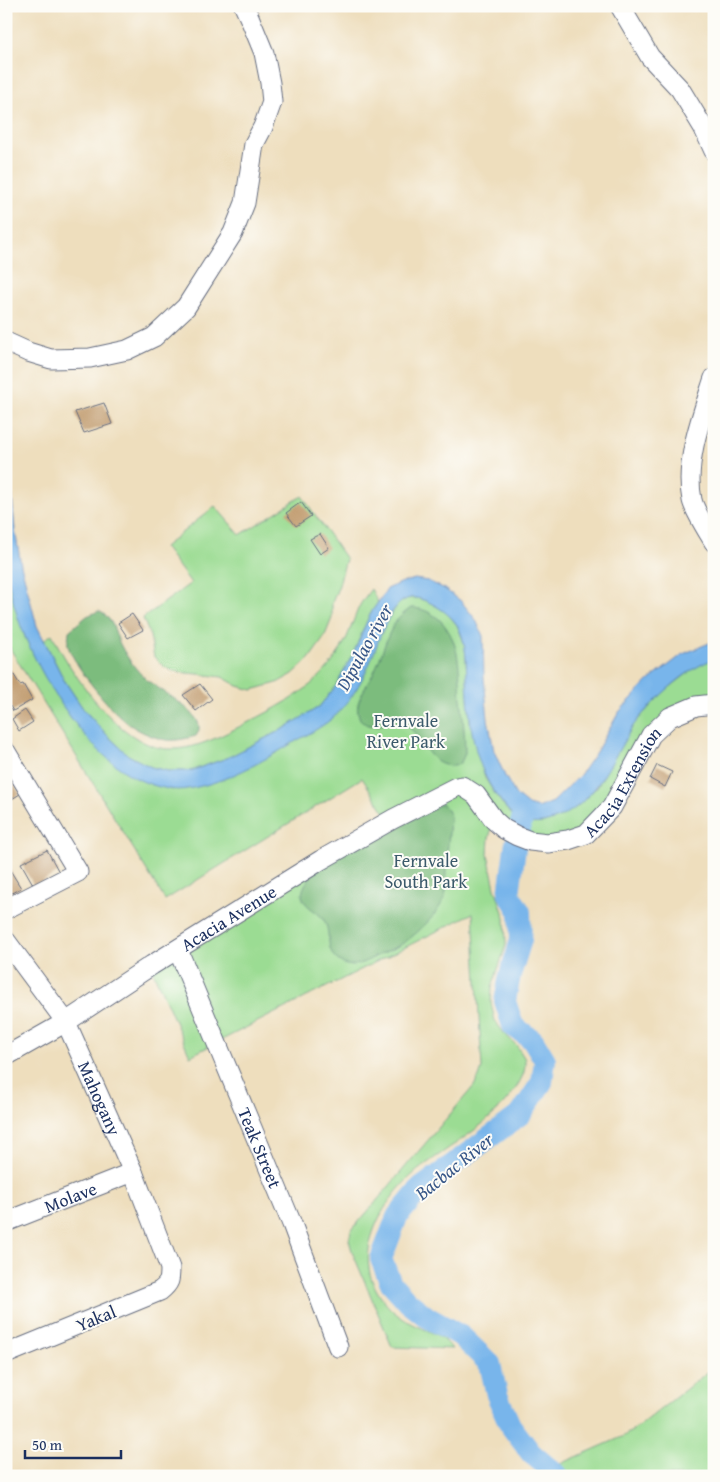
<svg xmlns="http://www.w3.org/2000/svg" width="720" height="1482" font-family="'Gentium Book Plus',serif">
  <rect width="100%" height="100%" fill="#fdfcf7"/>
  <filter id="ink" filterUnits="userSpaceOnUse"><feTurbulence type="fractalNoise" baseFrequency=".02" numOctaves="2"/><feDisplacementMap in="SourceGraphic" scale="10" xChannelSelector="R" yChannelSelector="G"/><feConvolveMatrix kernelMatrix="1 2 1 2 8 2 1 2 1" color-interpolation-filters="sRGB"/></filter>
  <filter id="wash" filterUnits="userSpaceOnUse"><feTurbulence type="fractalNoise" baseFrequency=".0096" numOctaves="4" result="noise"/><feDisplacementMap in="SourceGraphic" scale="20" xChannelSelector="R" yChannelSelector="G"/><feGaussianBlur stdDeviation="1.12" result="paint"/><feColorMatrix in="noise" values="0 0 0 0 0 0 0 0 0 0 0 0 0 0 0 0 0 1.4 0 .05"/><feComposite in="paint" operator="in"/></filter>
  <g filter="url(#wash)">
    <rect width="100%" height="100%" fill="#eedebd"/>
    <g fill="#9bdc93" stroke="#5b8678">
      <polygon points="302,496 346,559 339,585 332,603 332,618 324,638 309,659 293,674 277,683 252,690 238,686 222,677 198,674 176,672 164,667 154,657 150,636 143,618 191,583 164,547 215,506 240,535"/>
      <path d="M6,568L14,602L25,637L48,682L71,718L88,738L123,770L172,790L320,727L381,634L389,617L399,603L407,598H417L429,602L446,612L457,625L465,645L470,722L485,778L495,794L508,811L522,821L531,823H544L561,817L578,806L597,787L634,724L661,694L701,663L714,659V704L670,717L586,833L548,843L494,820L489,838L488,854L495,888L505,918L506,945L492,987L491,1003L495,1021L504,1033L517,1046L525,1059C525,1065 525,1072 522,1077C509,1106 475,1131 449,1148C439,1155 428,1162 418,1170C386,1196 353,1248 376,1289C384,1304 396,1316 411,1323C426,1331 443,1334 452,1349L392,1347L352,1251L349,1240L351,1231L474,1086L479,1077L482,1068L473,913L190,1056L152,969L391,822L362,778L165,900L6,642Z"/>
      <path d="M371,589L378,602L370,614L354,652L336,686L319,707L285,728L227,758L190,771H168L151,767L128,755L107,735L84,710L64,680L44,640L52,634C71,674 122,749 170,749C197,750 226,733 249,722C274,709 302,695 322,674C329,667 337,656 342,647C349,635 353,621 358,609C361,602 366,596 371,589Z"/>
      <polygon points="714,1367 714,1476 533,1476 622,1437 638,1427"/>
    </g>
    <g fill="#7cbc7d" stroke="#4c766e">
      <path d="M411,608C422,608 430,612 439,619C461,641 459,670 461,699C463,717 465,735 465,753C462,761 460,767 450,766C425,764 424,733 403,724C390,718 371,734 360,719C358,715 357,708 358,704C361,692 370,681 375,670C382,655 386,638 394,624C399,617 404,613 411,608Z"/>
      <path d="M99,611C116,621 113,631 121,646C128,659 136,670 147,680C159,690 202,712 199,729C199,732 197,734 196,736C185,739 172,742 161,739C150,736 139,731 130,725C111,711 76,669 68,646C67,642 69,636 69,631L87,616Z"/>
      <path d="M441,804C448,808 450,812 450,819C449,836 447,852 446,868C445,876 447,884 446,891C444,908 422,929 409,939C401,946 389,950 379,955C370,959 354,969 344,964C325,955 331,940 326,924C322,912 305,909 302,896C302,892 304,885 307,882C318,863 351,851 370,841C394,829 418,817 441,804Z"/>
    </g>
    <path fill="#78b5eb" stroke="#4a72a4" d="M6,465L12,496L15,530L21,565L37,626L64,680L84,710L107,735L128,755L151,767L168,771H190L227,758L285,728L319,707L336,686L354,652L370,614L388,588L403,582L415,579L428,581L443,588L461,601L476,620L483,636L484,678L488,719L494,751L505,776L516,795L528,805L538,808L553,802L580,775L596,752L619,712L648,681L683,654L714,641V659C686,669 655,699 636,722C631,728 627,736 623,743C605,774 589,807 553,820C543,824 532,825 522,821C513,818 506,808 500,800C473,766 469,721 467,680C466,662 467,642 457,625C451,616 443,610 434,605C427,601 418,597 410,598C389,602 379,642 371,660C364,677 354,695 342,709C330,723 312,732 296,741C263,761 226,783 187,789C176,791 167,789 156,786C97,770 49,692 26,639C17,619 11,595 7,572C5,560 6,547 6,535C6,512 6,488 6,465Z"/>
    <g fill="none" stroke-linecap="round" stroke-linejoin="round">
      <polyline stroke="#78b5eb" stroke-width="22" points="523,815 515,848 509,894 520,912 521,940 510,975 505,1001 513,1026 533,1040 545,1060 542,1082 521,1114 421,1188 397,1217 381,1259 391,1283 408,1302 427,1317 461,1336 490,1364 497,1395 510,1425 531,1453 558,1476"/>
    </g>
    <g id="blocks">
      <g fill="#c39f73">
        <polygon points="104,403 112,424 84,433 75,412"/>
        <polygon points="301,502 311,516 296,526 286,513"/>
        <polygon points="320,534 329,548 320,554 310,539"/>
        <polygon points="132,614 143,630 128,638 118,623"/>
        <polygon points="11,670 20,685 23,684 32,700 13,711 10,706 7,707 6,705 6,694 8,693 6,691 6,673"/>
        <polygon points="200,684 212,699 196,711 183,695"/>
        <polygon points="25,710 33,722 19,731 12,719"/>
        <polygon points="657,765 672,772 665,787 650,779"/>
        <polygon points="9,777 20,794 7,802 6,778"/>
        <polygon points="47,850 59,872 34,886 21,863"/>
        <polygon points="10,870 21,888 6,896 6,872"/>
      </g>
    </g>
  </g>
  <g filter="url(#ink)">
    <use href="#blocks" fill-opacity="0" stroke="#656c7f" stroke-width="1"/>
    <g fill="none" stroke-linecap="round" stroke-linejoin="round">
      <g stroke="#656c7f" stroke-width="21">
        <g id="minor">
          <polyline points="620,6 650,57 680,89 703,127 714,151"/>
          <polyline points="6,342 28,352 51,359 90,358 127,350 154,337 186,307 233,233 245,203 254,144 263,127 272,102 270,83 264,53 250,19 244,6"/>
          <path d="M714,378C702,415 684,462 692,500C694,510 708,532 714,542"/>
          <polyline points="6,752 78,872 6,909"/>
          <path id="s1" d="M6,941L66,1022L133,1172L170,1268C170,1280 170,1283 160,1291L6,1354"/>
          <path id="s2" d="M178,950L292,1224L338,1347"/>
          <path id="s3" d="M6,1056L66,1022L152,965L321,860L393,819L456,787L462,786L476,795L494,820L504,829L517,836L530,841L548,843L568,840L586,834L612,807L651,735L670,717L696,706L714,704"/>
          <path id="s4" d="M6,1222L133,1172"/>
        </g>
      </g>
      <use href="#minor" stroke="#fff" stroke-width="19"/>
    </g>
  </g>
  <g text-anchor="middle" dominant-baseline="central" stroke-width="4" stroke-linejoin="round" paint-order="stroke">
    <g font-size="18" fill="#3b5a6b" stroke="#fdfcf7">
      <text x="406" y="720">Fernvale<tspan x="406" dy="21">River Park</tspan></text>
      <text x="426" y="860">Fernvale<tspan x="426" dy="21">South Park</tspan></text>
    </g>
    <g font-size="18" fill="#1b2f5e" stroke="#fdfcf7">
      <text stroke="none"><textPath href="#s3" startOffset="742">Acacia Extension</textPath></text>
      <text stroke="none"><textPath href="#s3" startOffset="262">Acacia Avenue</textPath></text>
      <text stroke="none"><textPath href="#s1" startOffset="184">Mahogany</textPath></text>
      <text stroke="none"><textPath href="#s2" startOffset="214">Teak Street</textPath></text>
      <text stroke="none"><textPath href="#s4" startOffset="69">Molave</textPath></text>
      <text transform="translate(96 1318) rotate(-22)">Yakal</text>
    </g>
    <g font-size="19" font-style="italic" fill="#375788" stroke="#fdfcf7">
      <text transform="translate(364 647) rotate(-61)">Dipulao river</text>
      <text transform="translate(454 1166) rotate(-39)">Bacbac River</text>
    </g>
  </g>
  <rect width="720" height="1482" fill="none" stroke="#fdfcf7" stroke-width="25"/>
  <path d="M25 1450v8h96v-8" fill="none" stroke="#1b2f5e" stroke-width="2.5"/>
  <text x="32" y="1450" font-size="15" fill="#1b2f5e" stroke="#fdfcf7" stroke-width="4" paint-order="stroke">50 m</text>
</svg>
